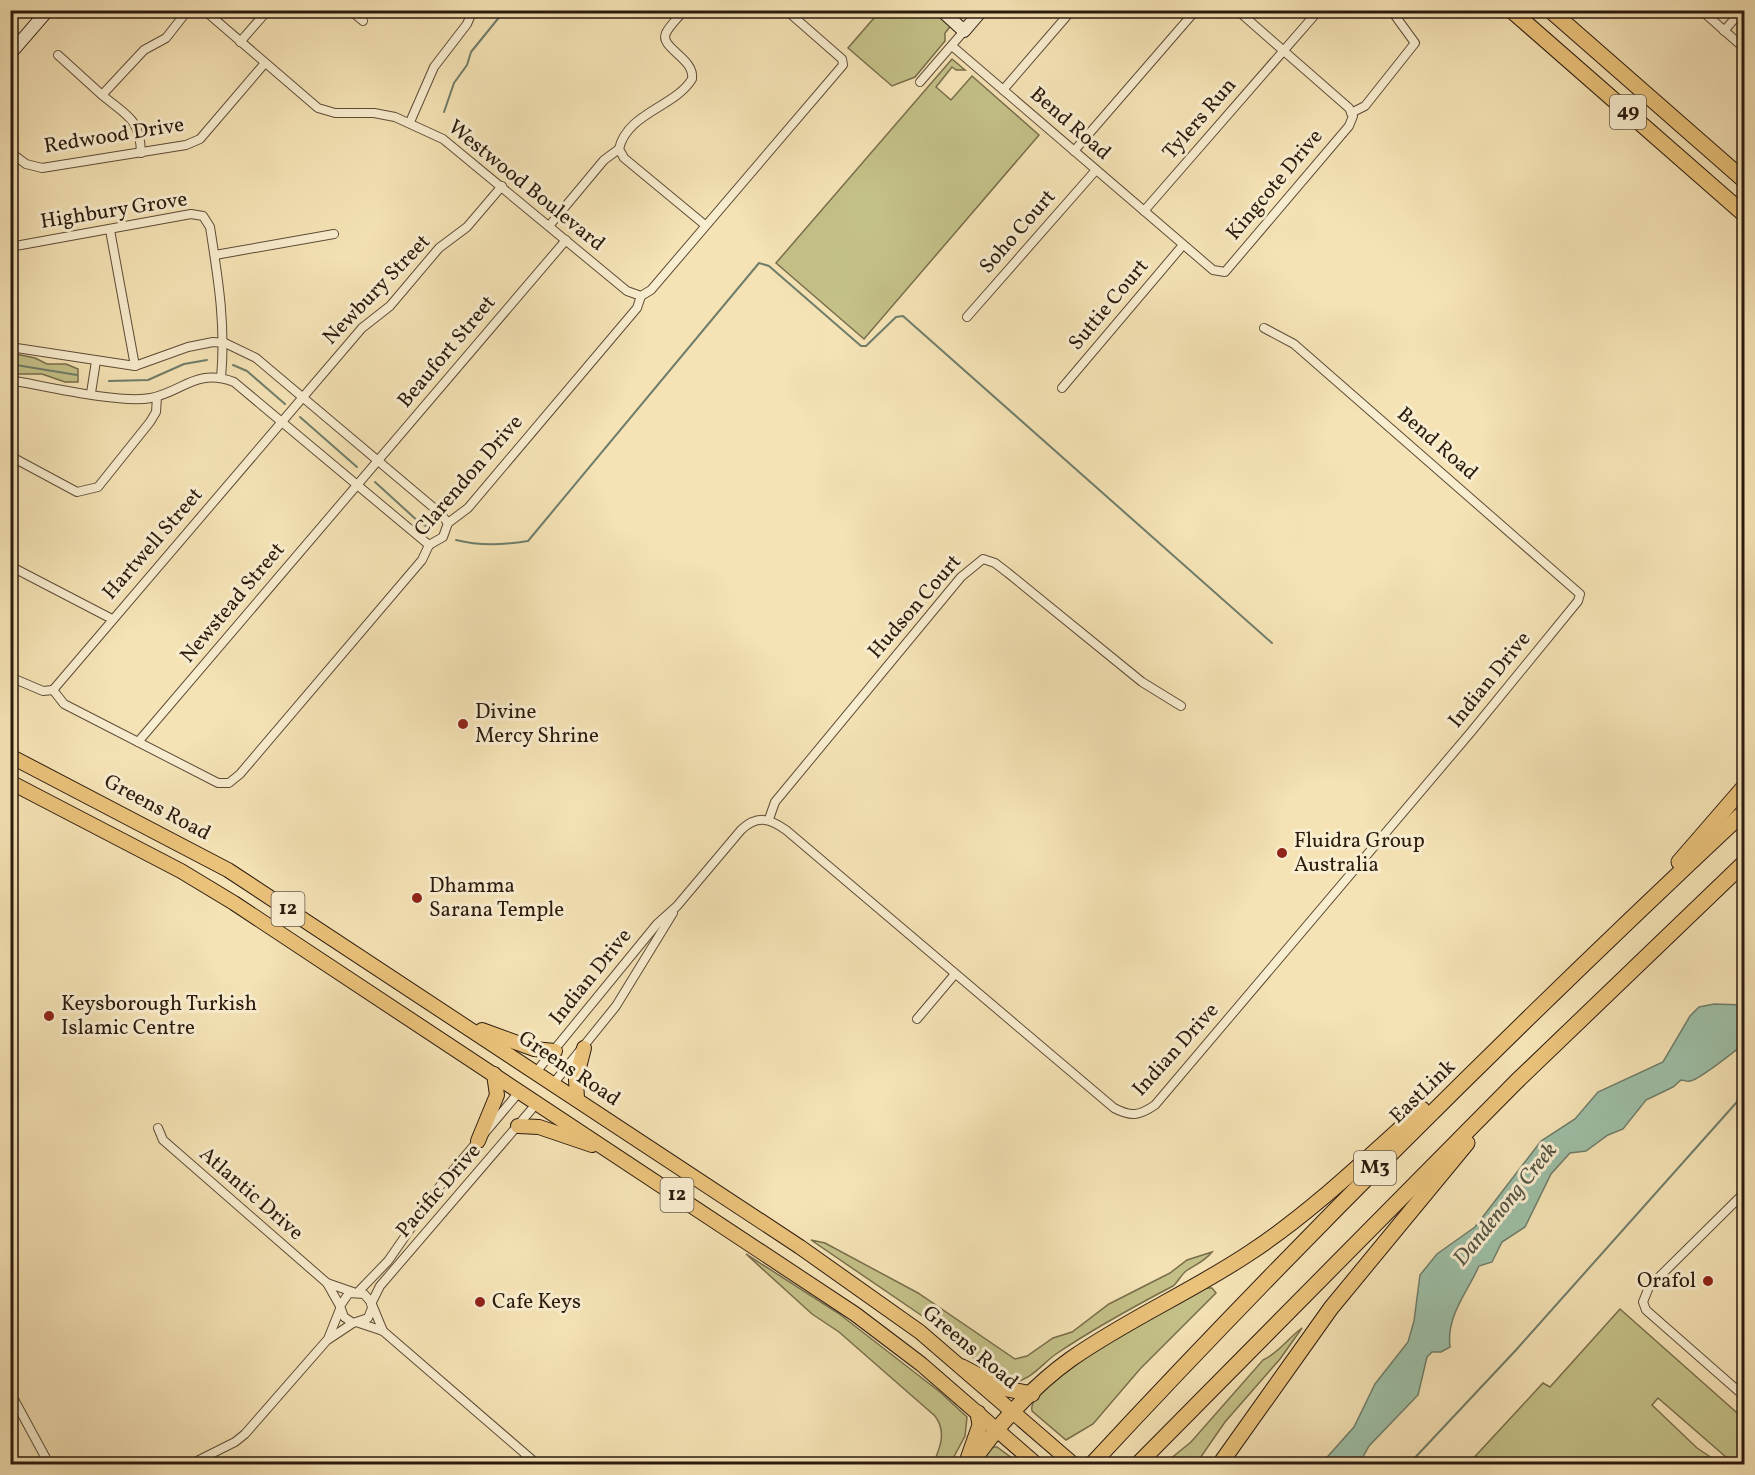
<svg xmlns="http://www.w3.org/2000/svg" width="1755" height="1475" font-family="Vollkorn,serif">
  <rect width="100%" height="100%" fill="#f5e3b5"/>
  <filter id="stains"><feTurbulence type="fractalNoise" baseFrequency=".00333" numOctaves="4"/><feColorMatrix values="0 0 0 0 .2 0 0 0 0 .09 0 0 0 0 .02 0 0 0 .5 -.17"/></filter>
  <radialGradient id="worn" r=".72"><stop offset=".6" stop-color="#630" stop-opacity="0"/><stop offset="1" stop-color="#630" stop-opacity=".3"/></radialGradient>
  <g fill="#c4c188" stroke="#786e4b" stroke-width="1.5">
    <polygon points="880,11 938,11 953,23 945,33 945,41 915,77 892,86 848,48"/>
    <polygon points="952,59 965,70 956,70 952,67 936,87 951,100 972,76 1039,135 864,339 776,263"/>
    <polygon points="11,353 35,358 47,364 66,364 78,369 78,382 65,382 42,374 11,374"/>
    <path d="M811,1240L825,1243L918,1293L1015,1359L1027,1356L1053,1338L1072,1332L1109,1304L1170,1273L1187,1260L1212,1252C1204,1262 1196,1264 1186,1271C1181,1275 1178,1282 1173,1286C1133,1307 1093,1329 1056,1354C1043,1363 1031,1380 1014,1382L984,1367L934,1324Z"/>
    <path d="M746,1254L838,1313L940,1392L967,1417L965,1436L950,1464H933C940,1448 947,1432 935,1416L839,1332L812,1314Z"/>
    <path d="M1200,1288H1212L1216,1293L1140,1369L1093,1424L1066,1440L1032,1411C1026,1390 1109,1342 1127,1329C1137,1329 1187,1296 1200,1288Z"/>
    <polygon points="1620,1309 1744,1419 1744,1452 1734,1464 1658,1398 1652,1405 1697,1448 1721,1464 1468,1464 1543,1383 1550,1387"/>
    <path d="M1302,1328L1280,1359L1225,1422L1196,1464H1164L1191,1442L1263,1360C1279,1353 1288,1338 1302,1328Z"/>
    <polygon points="991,1447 997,1447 1020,1464 978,1464"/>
  </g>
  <path fill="#9dbfa7" stroke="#6f7d6a" stroke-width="1.5" d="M1714,1004L1744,1005V1044C1736,1050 1698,1081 1690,1081C1687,1082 1684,1080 1681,1080L1673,1087L1646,1100L1623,1129L1608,1135L1586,1151L1570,1153L1551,1174L1525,1227L1502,1242L1492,1262L1479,1266C1467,1293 1446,1316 1450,1347L1441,1352H1432L1427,1357L1418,1395L1369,1446L1359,1464H1321L1354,1427L1375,1384L1408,1342L1414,1321L1420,1275L1437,1254L1475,1227L1541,1141L1575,1119L1598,1092L1663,1062L1690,1016L1699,1007Z"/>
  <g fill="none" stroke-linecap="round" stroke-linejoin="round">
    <g stroke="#6f7d6a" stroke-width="2">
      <polyline points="444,112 454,83 467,65 471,52 505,10"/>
      <polyline points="10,364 77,375"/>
      <polyline points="233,365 247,371 285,404"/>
      <polyline points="109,381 148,380 184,364 207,360"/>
      <polyline points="300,417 357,467"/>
      <polyline points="375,482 420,523 430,528"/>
      <path d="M456,540C479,546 504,545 528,541L759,263L769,266L861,346H866L896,317L903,316L1272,643"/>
      <polyline points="1409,1464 1516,1350 1744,1094"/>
    </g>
    <g stroke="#5e4c38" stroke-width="10">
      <g id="street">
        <polyline points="204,10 318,108 335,113 374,113 395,117 443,139 627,291 641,296"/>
        <polyline points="350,10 363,21"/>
        <path d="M684,10C679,17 670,25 666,33C659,48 695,58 692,79C675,107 627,113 619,149L624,158L705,225"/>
        <polyline points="1701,10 1744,48"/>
        <polyline points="1724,31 1742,10"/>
        <polyline points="240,42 268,10"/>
        <polyline points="952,46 1213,270 1225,272 1349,126 1353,116 1349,108 1237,10"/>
        <polyline points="58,55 102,95 144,50 166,38 188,10"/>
        <polyline points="920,82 964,31"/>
        <polyline points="1003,90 1072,10"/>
        <path d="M102,95C127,116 140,118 141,153"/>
        <polyline points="1351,113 1365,106 1415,43 1391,10"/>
        <polyline points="410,122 434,67 467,24 473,10"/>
        <polyline points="1074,151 1196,10"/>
        <polyline points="10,152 26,164 42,168 186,145 200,139 265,63"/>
        <polyline points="1144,211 1319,10"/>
        <polyline points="549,226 604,160 619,149"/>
        <polyline points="110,230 135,366"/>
        <path d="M10,247L191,214L203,216L210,227C218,278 226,325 221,378"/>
        <polyline points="215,255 334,234"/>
        <polyline points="641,296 651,290 843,65 842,59 786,10"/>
        <polyline points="967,317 1096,170"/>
        <polyline points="10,347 135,366 188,347 213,342 225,343 256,358 440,513 448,523"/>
        <path d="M10,380C45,386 120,404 151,398C184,391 196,368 234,382L429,545"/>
        <polyline points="1062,388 1183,245"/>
        <polyline points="91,393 96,361"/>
        <polyline points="10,456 77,492 98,487 150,422 156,412 157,397"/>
        <polyline points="448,523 468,508 637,308 641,296"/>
        <polyline points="429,545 443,537 448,523"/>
        <polyline points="10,566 112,619"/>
        <polyline points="10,677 43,691 53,690"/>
        <polyline points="53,690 362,328 390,306 439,248 467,227 502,186"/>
        <polyline points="53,690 64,704 218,783 229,783 240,774 422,560 429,545"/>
        <polyline points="138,742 566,240"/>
        <polyline points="769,819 775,802 961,577 983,559 995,563 1008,573 1142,682 1181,706"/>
        <polyline points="917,1019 955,974"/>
        <path d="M536,1072L657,924L677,906L741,830C757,815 769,818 786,830L1114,1108C1131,1117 1139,1116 1155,1105L1471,732L1578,601L1580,594L1294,344L1264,328"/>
        <polyline points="553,1084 616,1006 673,913"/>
        <polyline points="158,1128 163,1140 327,1283 340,1306"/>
        <polyline points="1744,1193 1649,1287 1643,1302 1646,1310 1744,1396"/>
        <polyline points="327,1283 353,1292"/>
        <polyline points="358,1292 388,1261 440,1186 520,1091"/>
        <polyline points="371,1304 380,1286 537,1103"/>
        <polyline points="372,1308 368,1318 353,1323 344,1317 340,1306 349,1293 364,1294 371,1302 383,1331"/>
        <polyline points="359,1323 383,1331 537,1464"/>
        <polyline points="329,1339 353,1323"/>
        <polyline points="10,1392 49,1464"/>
        <polyline points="191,1464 235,1442 245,1434 328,1339 340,1309"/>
      </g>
    </g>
    <g stroke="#2b1a0e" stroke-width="14">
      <g id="secondary">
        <polyline points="941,10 964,31 982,10"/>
        <polyline points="10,54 48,10"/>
      </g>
    </g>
    <g stroke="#2b1a0e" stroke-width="16">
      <g id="primary">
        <polyline points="10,756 228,870 800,1247 920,1332 1073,1464"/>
        <polyline points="10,782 181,871 234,903 855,1314 921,1364 1036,1464"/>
        <polyline points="482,1030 534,1049 555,1051"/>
        <polyline points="577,1099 576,1079 584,1048"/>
        <polyline points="518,1126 539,1127 592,1145"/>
        <polyline points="478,1141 497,1095 494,1074"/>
      </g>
    </g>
    <g stroke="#2b1a0e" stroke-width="17">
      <g id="highway">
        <polyline points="1511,10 1744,214"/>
        <polyline points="1550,10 1744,180"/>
        <polyline points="1679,862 1744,787"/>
        <polyline points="962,1367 1002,1388 1032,1394"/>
        <polyline points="968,1459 980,1425 978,1413"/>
        <path d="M971,1464C997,1426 1033,1386 1071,1359C1128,1319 1193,1291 1251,1252C1313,1211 1367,1158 1422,1109"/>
        <path d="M1092,1464C1301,1239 1520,1022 1744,812"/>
        <polyline points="1138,1464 1516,1082 1744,863"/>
        <polyline points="1220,1464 1331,1308 1467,1143"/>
      </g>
    </g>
    <use href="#street" stroke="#f8edcf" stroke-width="8"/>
    <use href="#secondary" stroke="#f8edcf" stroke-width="12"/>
    <use href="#primary" stroke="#eac27a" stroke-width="14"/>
    <use href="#highway" stroke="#eac27a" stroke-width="15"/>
  </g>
  <g fill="#8f2418" stroke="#f8edcf" stroke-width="2">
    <circle cx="463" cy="724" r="6"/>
    <circle cx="1282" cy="853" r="6"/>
    <circle cx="417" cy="898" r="6"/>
    <circle cx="49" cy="1016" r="6"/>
    <circle cx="1708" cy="1281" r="6"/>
    <circle cx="480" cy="1302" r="6"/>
  </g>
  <g text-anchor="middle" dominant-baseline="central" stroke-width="6" stroke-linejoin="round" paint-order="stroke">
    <g fill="#f8edcf" stroke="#685948" stroke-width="1.5">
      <rect x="1610" y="95" width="36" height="34" rx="4.5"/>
      <rect x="271.5" y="892" width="33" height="34" rx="4.5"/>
      <rect x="1354" y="1151" width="42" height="34" rx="4.5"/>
      <rect x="660.5" y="1178" width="33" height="34" rx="4.5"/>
    </g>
    <g font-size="20" font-weight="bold" fill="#2b1a0e">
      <text x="1628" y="112">49</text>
      <text x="288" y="909">12</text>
      <text x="1375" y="1168">M3</text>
      <text x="677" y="1195">12</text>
    </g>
    <g font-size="21" fill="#2b1a0e" stroke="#f8edcf">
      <text transform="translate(1200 119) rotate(-49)">Tylers Run</text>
      <text transform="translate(1070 124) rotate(41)">Bend Road</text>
      <text transform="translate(114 136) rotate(-9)">Redwood Drive</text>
      <text transform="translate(1275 185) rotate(-50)">Kingcote Drive</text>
      <text transform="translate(526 186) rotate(39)">Westwood Boulevard</text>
      <text transform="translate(114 211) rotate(-9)">Highbury Grove</text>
      <text transform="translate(1018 232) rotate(-49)">Soho Court</text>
      <text transform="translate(377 290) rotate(-46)">Newbury Street</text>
      <text transform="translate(1109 305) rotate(-50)">Suttie Court</text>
      <text transform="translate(447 352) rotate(-50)">Beaufort Street</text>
      <text transform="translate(1437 444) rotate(41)">Bend Road</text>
      <text transform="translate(469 476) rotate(-49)">Clarendon Drive</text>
      <text transform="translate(153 544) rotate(-49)">Hartwell Street</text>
      <text transform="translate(233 603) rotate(-50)">Newstead Street</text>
      <text transform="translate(915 607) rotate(-49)">Hudson Court</text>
      <text transform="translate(1490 680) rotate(-51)">Indian Drive</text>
      <text transform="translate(157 808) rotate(28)">Greens Road</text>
      <text transform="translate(591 977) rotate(-51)">Indian Drive</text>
      <text transform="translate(1176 1050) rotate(-48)">Indian Drive</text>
      <text transform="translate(569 1069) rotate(34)">Greens Road</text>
      <text transform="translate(1423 1092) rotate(-44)">EastLink</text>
      <text transform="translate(439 1191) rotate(-49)">Pacific Drive</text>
      <text transform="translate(251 1194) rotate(41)">Atlantic Drive</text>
      <text transform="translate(970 1348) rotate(40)">Greens Road</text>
    </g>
    <g font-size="21" fill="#2b1a0e" stroke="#f8edcf" text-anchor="start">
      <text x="475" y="712">Divine<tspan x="475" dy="24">Mercy Shrine</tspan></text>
      <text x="1294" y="841">Fluidra Group<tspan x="1294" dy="24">Australia</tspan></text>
      <text x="429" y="886">Dhamma<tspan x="429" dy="24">Sarana Temple</tspan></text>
      <text x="61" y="1004">Keysborough Turkish<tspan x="61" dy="24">Islamic Centre</tspan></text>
      <text x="1696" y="1281" text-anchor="end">Orafol</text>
      <text x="492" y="1302">Cafe Keys</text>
    </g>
    <g font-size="22" font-style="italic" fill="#535444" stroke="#f8edcf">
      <text transform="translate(1506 1205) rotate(-51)">Dandenong Creek</text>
    </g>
  </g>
  <rect width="1755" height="1475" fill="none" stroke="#f5e3b5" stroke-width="36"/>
  <rect x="12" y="12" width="1731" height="1451" fill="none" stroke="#2b1a0e" stroke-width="3"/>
  <rect x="18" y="18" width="1719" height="1439" fill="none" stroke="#2b1a0e" stroke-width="1.5"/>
  <rect width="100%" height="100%" filter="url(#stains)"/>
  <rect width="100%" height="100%" fill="url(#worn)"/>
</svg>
